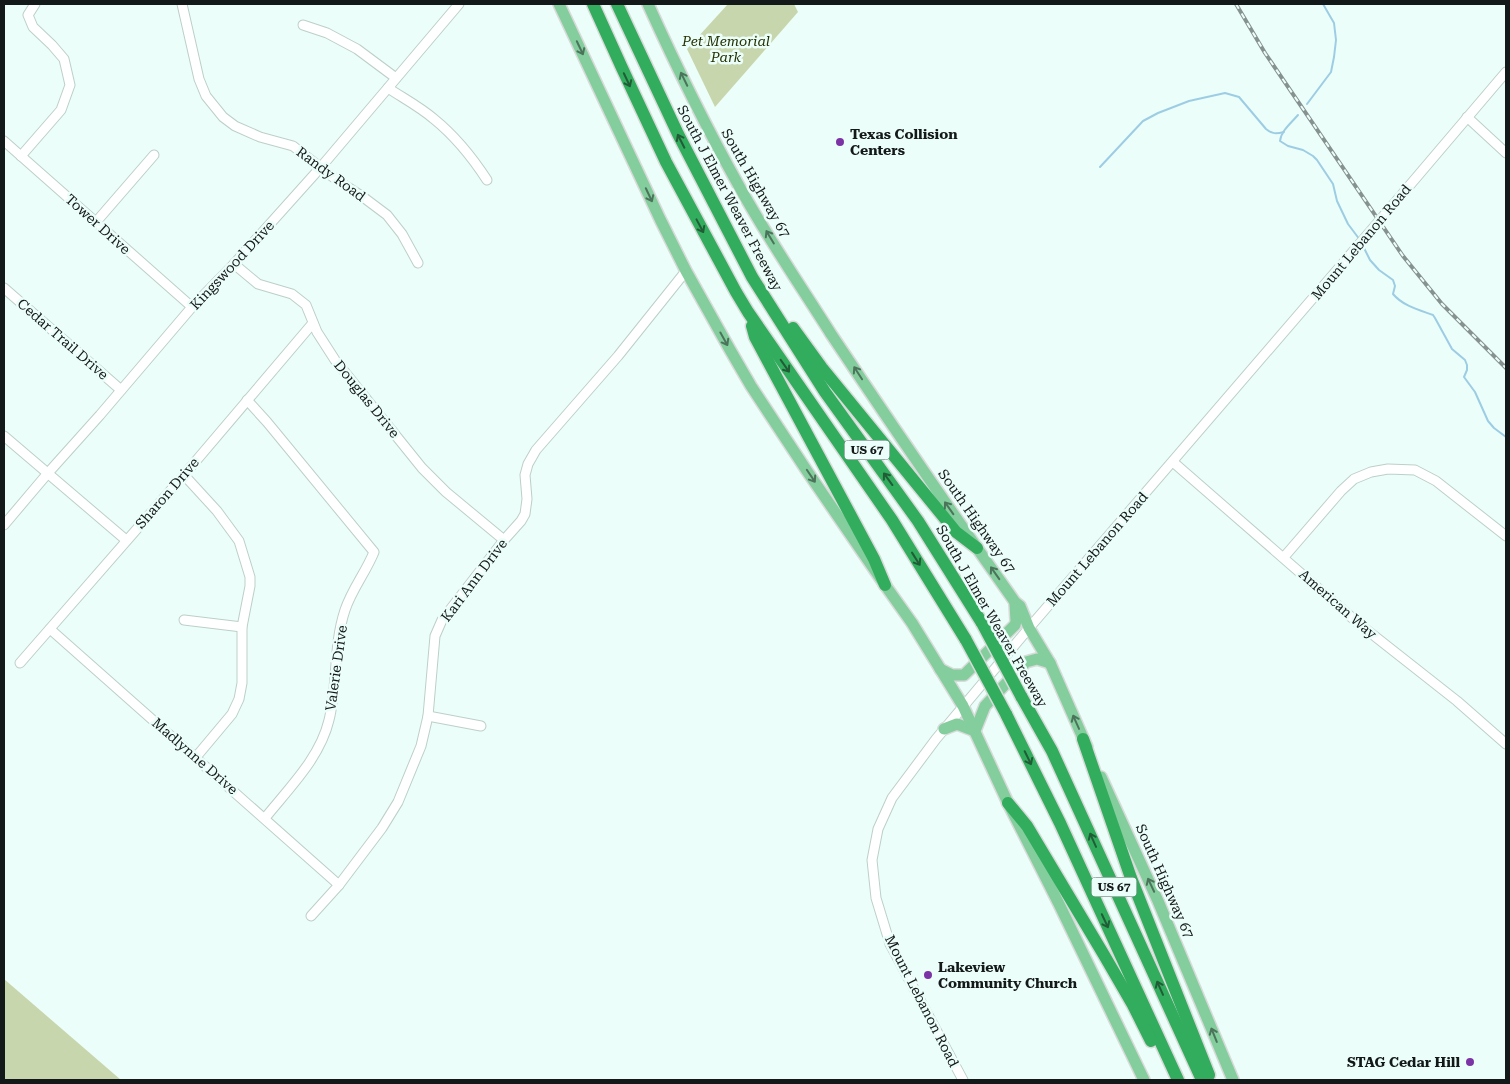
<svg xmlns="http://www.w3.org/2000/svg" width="1510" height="1084" font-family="'Roboto Serif',serif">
  <rect width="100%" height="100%" fill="#ecfef9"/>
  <g fill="#c7d6ac">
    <polygon points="728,4 794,4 798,12 715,107 687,49"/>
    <polygon points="4,979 121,1080 4,1080"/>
  </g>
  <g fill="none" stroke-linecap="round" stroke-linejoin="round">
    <g stroke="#9dcde5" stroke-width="2">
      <polyline points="1307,104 1331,72 1334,57 1336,40 1334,23 1323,4"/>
      <path d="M1298,115C1291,123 1281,131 1280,141L1288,146L1303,150L1313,156L1317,160L1333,184L1337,201L1348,224L1360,240"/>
      <path d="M1100,167L1143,121L1158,113L1189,101L1225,93L1239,97L1266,129C1272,134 1276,134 1284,132"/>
      <path d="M1362,244L1370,260L1379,270L1393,280L1395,286L1393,294C1403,306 1419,310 1433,315L1435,318L1452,349L1465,360L1467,365V370L1464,377L1475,392L1488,421L1494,428L1506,437"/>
    </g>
    <g stroke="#bdcfc9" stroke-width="11">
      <g id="minor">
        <polyline points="182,4 199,79 206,96 223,117 235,126 260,137 293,146 338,181 363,197 387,215 402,234 418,263"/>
        <polyline points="303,25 327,33 357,49 396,78"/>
        <path d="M388,88C403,98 420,107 434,119C455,136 472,157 487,180"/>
        <polyline points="1467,117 1506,153"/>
        <polyline points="4,141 192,307"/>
        <polyline points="21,156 61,110 70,85 64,59 52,45 33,27 28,15 35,4"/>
        <polyline points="1404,192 1506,72"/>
        <polyline points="96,222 154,155"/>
        <polyline points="234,264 258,284 292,294 306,305 317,332 335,360 422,468 446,492 504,540"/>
        <polyline points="4,288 121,390"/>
        <path d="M247,400L267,422L374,552C366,572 352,589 345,610C333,646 338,684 329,720C320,758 289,788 265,818"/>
        <polyline points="4,436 126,540"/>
        <polyline points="1173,462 1358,623 1457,701 1506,744"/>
        <polyline points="184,475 217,511 239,541 250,577 250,586 242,627 242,683 239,699 232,714 196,757"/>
        <polyline points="4,525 48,473 100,415 192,307 234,264 321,167 459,4"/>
        <polyline points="1284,557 1341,491 1354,479 1371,472 1388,469 1415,470 1436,481 1506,536"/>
        <polyline points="184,620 242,627"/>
        <polyline points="50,629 339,885"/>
        <polyline points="20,663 184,475 313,323"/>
        <polyline points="428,716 481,726"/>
        <polyline points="311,916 339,885 382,828 398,802 421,746 428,716 435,636 442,620 504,540 521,521 525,514 527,499 525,475 528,464 536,450 618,356 686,271"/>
        <polyline points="963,1080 890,944 876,898 872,860 878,829 892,798 936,739 1029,628 1344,262"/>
      </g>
    </g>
    <g stroke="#d9dada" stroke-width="14">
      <g id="major">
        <polyline points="559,4 660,219 686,271 729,348 751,386 807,471 885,585 912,623 963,706 1008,803 1059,904 1144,1080"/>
        <path d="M648,4C676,66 706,127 739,186C767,237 800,285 831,334C891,424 952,513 1015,602L1020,606L1029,628L1050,663L1087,747"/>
        <polyline points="940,669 952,675 964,675 1015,625 1016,621 1015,604"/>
        <polyline points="944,729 957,724 975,731 985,706 1026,662 1037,659 1050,663"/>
        <polyline points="1101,777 1158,901 1233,1080"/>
      </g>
    </g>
    <g stroke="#d9dada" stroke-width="15">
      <g id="highway">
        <polyline points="593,4 622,68 666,162 736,292 748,312 892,520 966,640"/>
        <polyline points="617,4 678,134 752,277 825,392 918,521 982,623"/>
        <polyline points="752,326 755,337 874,559 885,585"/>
        <polyline points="793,328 822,368 956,532 977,548"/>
        <polyline points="1021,696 1052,751 1202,1080"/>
        <polyline points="1006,714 1060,823 1178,1080"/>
        <polyline points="1083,739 1131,878 1209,1075"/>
        <polyline points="1008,803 1027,826 1104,955 1133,1005 1151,1041"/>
      </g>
    </g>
    <use href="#minor" stroke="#fff" stroke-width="9"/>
    <use href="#major" stroke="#84ce9e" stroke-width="11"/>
    <use href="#highway" stroke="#32ad5d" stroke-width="12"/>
    <g stroke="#86928f" stroke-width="4">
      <polyline id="rail" points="1236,4 1265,53 1403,256 1442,304 1506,368"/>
    </g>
    <use href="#rail" stroke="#ecfef9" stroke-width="2" stroke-dasharray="5.5" stroke-linecap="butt"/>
    <g stroke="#bdcfc9" stroke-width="11" stroke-linecap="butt">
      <polyline id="minor-bridge" points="1344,262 1404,192"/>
    </g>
    <g stroke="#d9dada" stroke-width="15" stroke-linecap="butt">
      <g id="highway-bridge">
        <polyline points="982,623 1021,696"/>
        <polyline points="966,640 1006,714"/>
      </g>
    </g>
    <use href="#minor-bridge" stroke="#fff" stroke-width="9"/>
    <use href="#highway-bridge" stroke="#32ad5d" stroke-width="12"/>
  </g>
  <defs><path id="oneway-shaft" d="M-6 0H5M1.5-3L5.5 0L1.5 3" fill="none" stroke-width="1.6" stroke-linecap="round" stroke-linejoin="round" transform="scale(1.25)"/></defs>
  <g stroke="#4c745b">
    <use href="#oneway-shaft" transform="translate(580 48) rotate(65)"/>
    <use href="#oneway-shaft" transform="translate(684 79) rotate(-116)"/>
    <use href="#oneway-shaft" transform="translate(649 195) rotate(65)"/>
    <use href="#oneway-shaft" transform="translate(770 237) rotate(-121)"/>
    <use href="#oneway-shaft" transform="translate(724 339) rotate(61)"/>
    <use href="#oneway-shaft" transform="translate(858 373) rotate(-123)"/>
    <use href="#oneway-shaft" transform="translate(811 476) rotate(56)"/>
    <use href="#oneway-shaft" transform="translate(949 508) rotate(-125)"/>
    <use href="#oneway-shaft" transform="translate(995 573) rotate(-125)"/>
    <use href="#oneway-shaft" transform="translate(1076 722) rotate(-114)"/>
    <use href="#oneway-shaft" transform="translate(1151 885) rotate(-115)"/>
    <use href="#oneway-shaft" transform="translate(1214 1035) rotate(-112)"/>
  </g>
  <g stroke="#215c37">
    <use href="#oneway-shaft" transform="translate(627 80) rotate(65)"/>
    <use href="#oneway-shaft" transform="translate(681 141) rotate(-117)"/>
    <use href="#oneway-shaft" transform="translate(700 226) rotate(62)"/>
    <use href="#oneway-shaft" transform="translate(785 366) rotate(55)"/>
    <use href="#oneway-shaft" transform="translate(888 479) rotate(-126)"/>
    <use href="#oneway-shaft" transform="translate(916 559) rotate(58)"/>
    <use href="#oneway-shaft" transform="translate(1028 758) rotate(64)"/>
    <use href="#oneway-shaft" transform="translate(1093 840) rotate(-114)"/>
    <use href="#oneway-shaft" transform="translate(1105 921) rotate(65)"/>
    <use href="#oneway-shaft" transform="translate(1160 988) rotate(-114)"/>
  </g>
  <g fill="#7b33a5" stroke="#ecfef9" stroke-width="2">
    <circle cx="840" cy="142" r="5"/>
    <circle cx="928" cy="975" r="5"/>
    <circle cx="1470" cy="1062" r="5"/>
  </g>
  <g text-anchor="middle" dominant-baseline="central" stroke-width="5" stroke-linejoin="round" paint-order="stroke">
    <g fill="#ecfef9" stroke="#545e5c" stroke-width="1">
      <rect x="844.5" y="440.5" width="45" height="19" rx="4"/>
      <rect x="1091.5" y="877.5" width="45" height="19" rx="4"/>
    </g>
    <g font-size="12" font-weight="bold" fill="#131918">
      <text x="867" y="450">US 67</text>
      <text x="1114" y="887">US 67</text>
    </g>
    <g font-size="14" font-style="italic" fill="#243100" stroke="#ecfef9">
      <text x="726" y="41">Pet Memorial<tspan x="726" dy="16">Park</tspan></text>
    </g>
    <g font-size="14" font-weight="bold" fill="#131918" stroke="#ecfef9" text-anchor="start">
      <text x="850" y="134">Texas Collision<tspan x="850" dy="16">Centers</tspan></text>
      <text x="938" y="967">Lakeview<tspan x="938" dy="16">Community Church</tspan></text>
      <text x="1460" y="1062" text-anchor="end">STAG Cedar Hill</text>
    </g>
    <g font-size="14" fill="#131918" stroke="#ecfef9">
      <text transform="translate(331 174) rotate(36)">Randy Road</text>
      <text transform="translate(756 183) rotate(60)">South Highway 67</text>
      <text transform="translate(730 198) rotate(62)">South J Elmer Weaver Freeway</text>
      <text transform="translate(98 224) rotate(42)">Tower Drive</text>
      <text transform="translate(1361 242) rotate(-50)">Mount Lebanon Road</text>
      <text transform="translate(232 265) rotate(-47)">Kingswood Drive</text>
      <text transform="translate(63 339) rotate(41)">Cedar Trail Drive</text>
      <text transform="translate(367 399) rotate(51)">Douglas Drive</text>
      <text transform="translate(167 493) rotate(-49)">Sharon Drive</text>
      <text transform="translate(977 521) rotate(55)">South Highway 67</text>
      <text transform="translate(1097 549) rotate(-49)">Mount Lebanon Road</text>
      <text transform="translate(474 580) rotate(-53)">Kari Ann Drive</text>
      <text transform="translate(1338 604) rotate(41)">American Way</text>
      <text transform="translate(992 616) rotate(60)">South J Elmer Weaver Freeway</text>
      <text transform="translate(336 668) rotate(-82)">Valerie Drive</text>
      <text transform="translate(195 756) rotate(41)">Madlynne Drive</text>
      <text transform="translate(1165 881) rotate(66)">South Highway 67</text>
      <text transform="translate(922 1001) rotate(63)">Mount Lebanon Road</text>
    </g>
  </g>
  <rect width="1510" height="1084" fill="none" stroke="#131918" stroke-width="10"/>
</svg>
